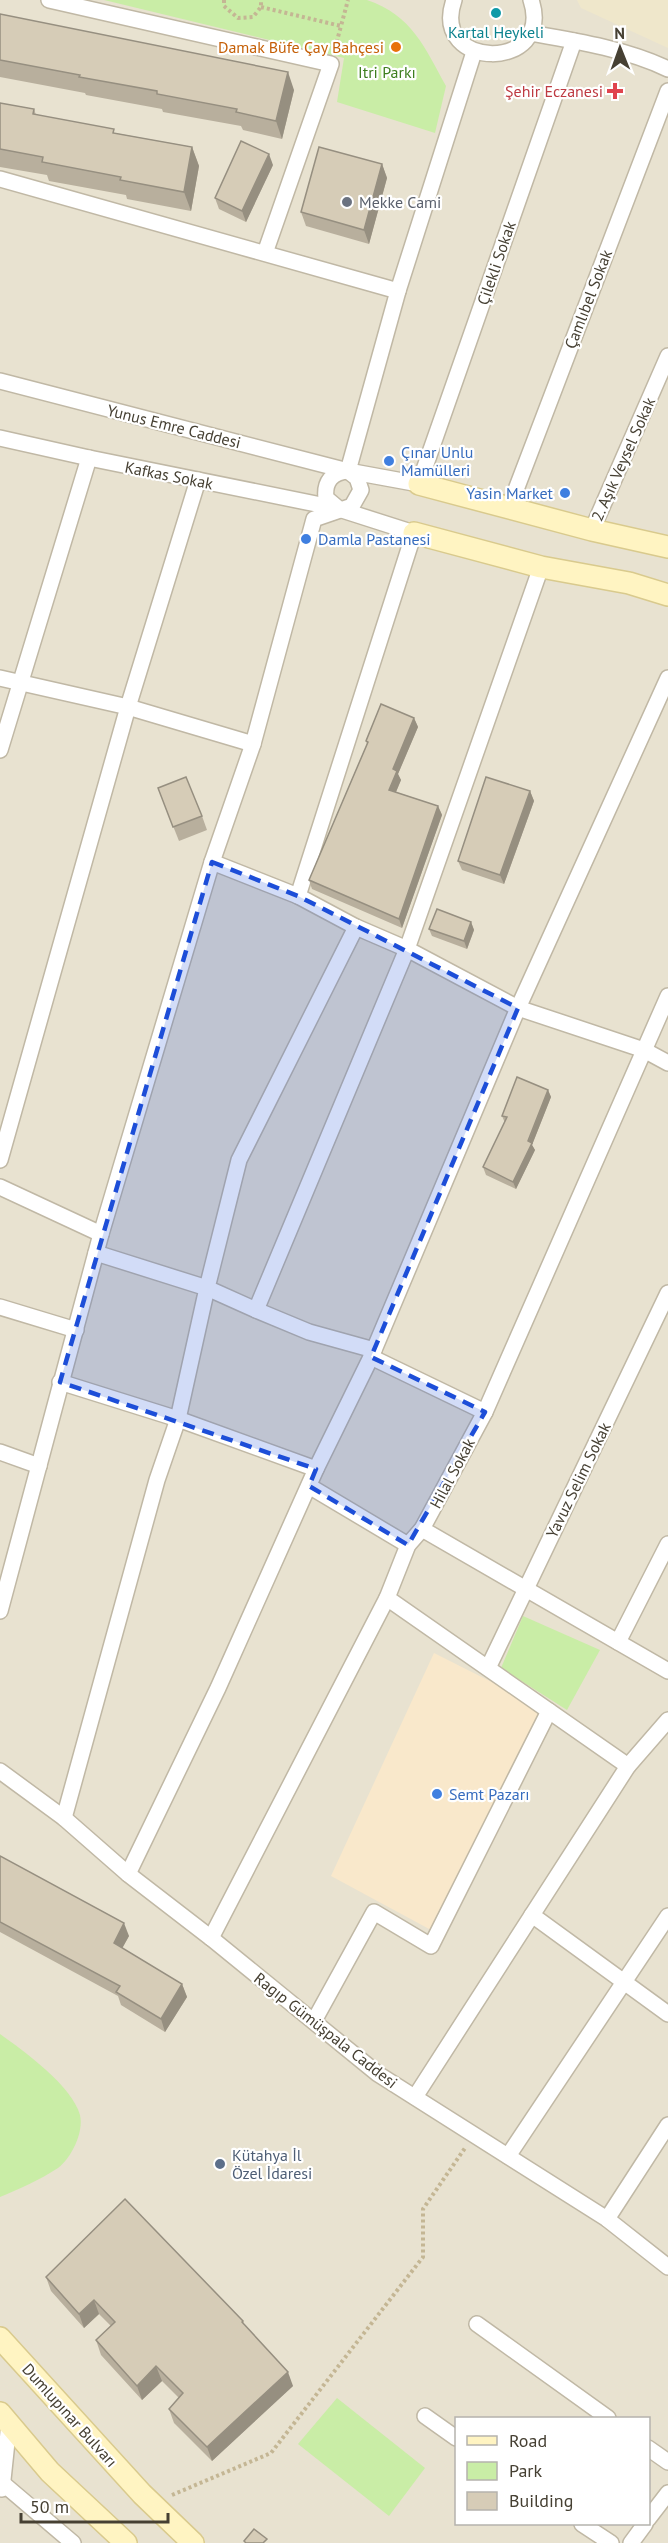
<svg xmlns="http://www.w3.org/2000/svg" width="668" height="2543" font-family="'PT Sans',sans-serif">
  <rect width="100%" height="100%" fill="#f4f0e3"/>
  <path fill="#e8e2d0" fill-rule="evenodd" d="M0,0H668V2543H0ZM456,2418H648V2524H456Z"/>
  <polygon fill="#f9e8cb" points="434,1653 549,1711 431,1930 331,1876"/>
  <polygon fill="#efe7cb" points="577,0 668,0 668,48 581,8"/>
  <g fill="#c9eda6">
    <path d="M104,0H367C412,15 425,48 446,86L435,133L337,102L344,58Z"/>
    <polygon points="523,1616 600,1650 567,1710 501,1668"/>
    <path d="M0,2034C24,2051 72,2086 80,2115C84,2133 71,2158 58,2168C40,2180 19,2189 0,2197Z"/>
    <polygon points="337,2398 425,2468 389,2516 298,2444"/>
  </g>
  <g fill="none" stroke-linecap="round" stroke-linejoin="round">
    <g stroke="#c0b8a5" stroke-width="18">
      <g id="street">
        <polyline points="49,0 331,64 265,253"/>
        <path d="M454,0C429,71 555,72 531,0"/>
        <path d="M530,33C576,41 626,49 668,69"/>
        <polyline points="0,179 398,291"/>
        <polyline points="0,381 348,471 357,478 361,490 352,506 314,519 253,744 212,862 101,1234 0,1611"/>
        <polyline points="0,438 89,458 336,508"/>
        <polyline points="348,471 398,291 474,52"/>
        <polyline points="509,508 668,91"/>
        <polyline points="592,530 668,356"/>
        <polyline points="0,678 128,707 253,744"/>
        <polyline points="0,750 89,458"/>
        <polyline points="212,862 298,896 356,927 407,949 518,1008 644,1050 668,1063"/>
        <path d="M298,896L414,533L339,509L326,498C324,482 332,472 348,471L419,484L574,41"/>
        <polyline points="356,927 239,1160 207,1288 256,1310 407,949 541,567"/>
        <polyline points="0,1160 128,707 198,480"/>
        <polyline points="0,1187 101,1234"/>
        <polyline points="0,1307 76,1330"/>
        <polyline points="256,1310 309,1332 374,1350"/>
        <polyline points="371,1357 485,1412"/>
        <polyline points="60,1382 178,1419 316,1469"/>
        <polyline points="0,1452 39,1466"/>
        <polyline points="309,1486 408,1545"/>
        <polyline points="422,1529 668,1671"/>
        <polyline points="387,1598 628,1766"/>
        <polyline points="618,1642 668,1544"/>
        <polyline points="488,1668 668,1293"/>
        <polyline points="0,1771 64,1818 128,1874 211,1938 378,2074 607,2219 668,2267"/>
        <polyline points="64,1818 157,1480 178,1419 207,1288 96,1253"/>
        <polyline points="128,1874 218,1688 316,1469 371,1357 518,1008 668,678"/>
        <polyline points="532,1915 668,2014"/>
        <polyline points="211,1938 387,1598 408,1545 422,1529 485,1412 668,996"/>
        <polyline points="314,2021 374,1912 431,1946 549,1711"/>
        <polyline points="415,2097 628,1766 668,1720"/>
        <polyline points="508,2156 668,1916"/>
        <polyline points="607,2219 668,2125"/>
        <polyline points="477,2324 608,2418"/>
        <polyline points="425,2416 456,2438"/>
        <polyline points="648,2448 668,2462"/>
        <polyline points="0,2481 73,2543"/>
        <polyline points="2,2489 9,2423"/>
        <polyline points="648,2519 668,2493"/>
        <polyline points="582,2524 611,2543"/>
        <polyline points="631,2543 645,2524"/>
      </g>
    </g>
    <g stroke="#d9ca8d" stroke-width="24">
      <g id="secondary">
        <polyline points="419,484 592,530 668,547"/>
        <polyline points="414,533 541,567 629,583 668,595"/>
        <polyline points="0,2338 142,2494 193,2543"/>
        <polyline points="0,2413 50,2472 126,2543"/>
      </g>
    </g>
    <g stroke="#c4b694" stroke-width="4" stroke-dasharray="3 3" stroke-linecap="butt">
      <polyline points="224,0 224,6 238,18 253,17 261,7 261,0"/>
      <polyline points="261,7 341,26 348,0"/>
      <polyline points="335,48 341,26"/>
      <polyline points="172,2495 271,2453 423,2257 423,2209 465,2148"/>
    </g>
    <use href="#street" stroke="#fff" stroke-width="15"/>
    <use href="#secondary" stroke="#fff4c2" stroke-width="21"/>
  </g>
  <g fill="#b8af9d">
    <polygon points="0,14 294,90 282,139 243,130 241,126 163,112 162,109 86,95 85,93 0,77"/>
    <polygon points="0,103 34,109 36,115 115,133 192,147 199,166 191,211 127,199 126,195 49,181 47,175 0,167"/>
    <polygon points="382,164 387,178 369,244 306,226 301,212"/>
    <polygon points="273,165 246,222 219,209 215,198"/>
    <polygon points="414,718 418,727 398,774 401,780 396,792 438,806 442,815 402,928 312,889 309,880 367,744 366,741"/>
    <polygon points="158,788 202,816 207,830 179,841"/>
    <polygon points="530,791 534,801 504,884 462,870 458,861"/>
    <polygon points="471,922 474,930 467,949 432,936 429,929"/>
    <polygon points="548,1090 551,1097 532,1145 535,1150 516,1189 486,1175 483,1167 505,1123 502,1116"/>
    <polygon points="0,1856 129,1936 122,1948 182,1984 187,1997 165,2032 121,2005 118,1996 0,1932"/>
    <polygon points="46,2277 243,2321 245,2327 293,2386 212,2461 174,2423 169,2409 179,2398 162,2381 142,2400 101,2355 96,2340 111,2326 99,2314 84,2328 51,2291"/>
  </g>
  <g fill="#968f80">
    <polygon points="288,72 294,90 282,139 276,121"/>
    <polygon points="192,147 199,166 191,211 184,192"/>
    <polygon points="269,154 273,165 246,222 242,211"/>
    <polygon points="382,164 387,178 369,244 364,230"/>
    <polygon points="414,718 418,727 398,774 401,780 393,799 389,790 393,769"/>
    <polygon points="530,791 534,801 504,884 500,875"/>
    <polygon points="438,806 442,815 402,928 399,919"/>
    <polygon points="471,922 474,930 467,949 464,941"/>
    <polygon points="548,1090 551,1097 532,1145 535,1150 516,1189 513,1182"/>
    <polygon points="124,1923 129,1936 118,1956 114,1943"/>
    <polygon points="182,1984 187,1997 165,2032 161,2019"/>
    <polygon points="94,2300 99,2314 84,2328 79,2314"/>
    <polygon points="156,2366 162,2381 142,2400 137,2386"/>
    <polygon points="288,2372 293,2386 212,2461 207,2447"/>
  </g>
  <g fill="#d6ccb7" stroke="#968f80" stroke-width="1.5">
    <polygon points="0,14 288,72 276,121 236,112 237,109 157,94 157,91 79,77 80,75 0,60"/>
    <polygon points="0,103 34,109 33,114 114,129 113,133 192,147 184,192 120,180 121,177 42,162 43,157 0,149"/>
    <polygon points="241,141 269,154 242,211 215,198"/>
    <polygon points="319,147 382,164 364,230 301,212"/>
    <polygon points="381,704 414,718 393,769 397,771 389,790 438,806 399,919 309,880 368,742 366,741"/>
    <polygon points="186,777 202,816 173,827 158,788"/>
    <polygon points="486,777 530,791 500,875 458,861"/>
    <polygon points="437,909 471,922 464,941 429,929"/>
    <polygon points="517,1077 548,1090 528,1141 532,1143 513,1182 483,1167 507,1117 502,1116"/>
    <polygon points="0,1856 124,1923 114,1943 182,1984 161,2019 116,1992 120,1986 0,1922"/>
    <polygon points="125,2199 243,2321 242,2322 288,2372 207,2447 169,2409 183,2393 156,2366 137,2386 96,2340 115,2322 94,2300 79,2314 46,2277"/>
    <polygon points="254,2529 267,2539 263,2543 246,2543 244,2541"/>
  </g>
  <path fill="#1d4ed8" fill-opacity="0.2" stroke="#1d4ed8" stroke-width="4.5" stroke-dasharray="12 8" stroke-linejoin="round" d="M212,862L298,896L518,1008L371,1357L485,1412L408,1545L309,1486L316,1469L60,1382Z"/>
  <circle fill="#0f9aa8" stroke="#fff" stroke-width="2" cx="496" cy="13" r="6"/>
  <circle fill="#e8710a" stroke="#fff" stroke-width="2" cx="396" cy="47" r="6"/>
  <path fill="#e0444e" stroke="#fff" stroke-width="2" d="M612 82h6v6h6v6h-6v6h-6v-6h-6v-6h6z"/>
  <circle fill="#6b7280" stroke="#fff" stroke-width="2" cx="347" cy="202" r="6"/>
  <g fill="#3f7fe0" stroke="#fff" stroke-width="2">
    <circle cx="389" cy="461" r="6"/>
    <circle cx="565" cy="493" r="6"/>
    <circle cx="306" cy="539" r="6"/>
    <circle cx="437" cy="1794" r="6"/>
  </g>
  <circle fill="#5c6f8a" stroke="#fff" stroke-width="2" cx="220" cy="2164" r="6"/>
  <g text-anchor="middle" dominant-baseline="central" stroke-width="4.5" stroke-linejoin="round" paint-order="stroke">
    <g font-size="16" fill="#0d838f" stroke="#fff">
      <text x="496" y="32">Kartal Heykeli</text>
    </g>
    <g font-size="16" fill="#c56008" stroke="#fff" text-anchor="end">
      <text x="384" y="47">Damak Büfe Çay Bahçesi</text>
    </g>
    <g font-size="16" fill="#3e7e1f" stroke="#fff">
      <text x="387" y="72">Itri Parkı</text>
    </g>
    <g font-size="16" fill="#be3a42" stroke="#fff" text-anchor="end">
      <text x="603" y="91">Şehir Eczanesi</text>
    </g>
    <g font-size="16" fill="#5b616d" stroke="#fff" text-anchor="start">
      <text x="359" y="202">Mekke Cami</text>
    </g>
    <g font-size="16" fill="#464033" stroke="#fff">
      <text transform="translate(496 263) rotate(-71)">Çilekli Sokak</text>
      <text transform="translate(588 299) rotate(-69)">Çamlıbel Sokak</text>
      <text transform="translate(174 426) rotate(14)">Yunus Emre Caddesi</text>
      <text transform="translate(623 459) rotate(-66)">2. Aşık Veysel Sokak</text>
      <text transform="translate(169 475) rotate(11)">Kafkas Sokak</text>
      <text transform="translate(452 1473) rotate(-62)">Hilal Sokak</text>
      <text transform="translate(578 1480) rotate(-64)">Yavuz Selim Sokak</text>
      <text transform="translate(326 2030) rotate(38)">Ragıp Gümüşpala Caddesi</text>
      <text transform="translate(70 2415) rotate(48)">Dumlupınar Bulvarı</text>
    </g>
    <g font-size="16" fill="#366cbe" stroke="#fff" text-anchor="start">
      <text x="401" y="452">Çınar Unlu<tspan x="401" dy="18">Mamülleri</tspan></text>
      <text x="553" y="493" text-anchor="end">Yasin Market</text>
      <text x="318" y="539">Damla Pastanesi</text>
      <text x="449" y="1794">Semt Pazarı</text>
    </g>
    <g font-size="16" fill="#4e5e75" stroke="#fff" text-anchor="start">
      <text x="232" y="2155">Kütahya İl<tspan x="232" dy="18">Özel İdaresi</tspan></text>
    </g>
  </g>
  <rect x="455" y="2417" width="195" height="108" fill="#ffffff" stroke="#b5b3ad" stroke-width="1.5"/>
  <rect x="467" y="2436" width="30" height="9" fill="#fff4c2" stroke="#b5b3ad" stroke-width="1.5"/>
  <text x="509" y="2447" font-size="18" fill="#464033">Road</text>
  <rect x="467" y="2462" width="30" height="18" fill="#c9eda6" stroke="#b5b3ad" stroke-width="1.5"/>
  <text x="509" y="2477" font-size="18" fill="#464033">Park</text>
  <rect x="467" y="2492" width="30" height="18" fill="#d6ccb7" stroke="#b5b3ad" stroke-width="1.5"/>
  <text x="509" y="2507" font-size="18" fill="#464033">Building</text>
  <g transform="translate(620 48) rotate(359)" stroke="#ffffff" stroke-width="4.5" paint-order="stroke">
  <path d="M0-4.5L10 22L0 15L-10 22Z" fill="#464033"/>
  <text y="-9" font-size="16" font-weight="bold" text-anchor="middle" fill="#464033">N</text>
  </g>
  <path d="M21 2513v9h147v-9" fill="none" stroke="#464033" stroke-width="3"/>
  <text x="30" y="2513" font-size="18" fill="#464033" stroke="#ffffff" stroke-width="4.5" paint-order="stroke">50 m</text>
</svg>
